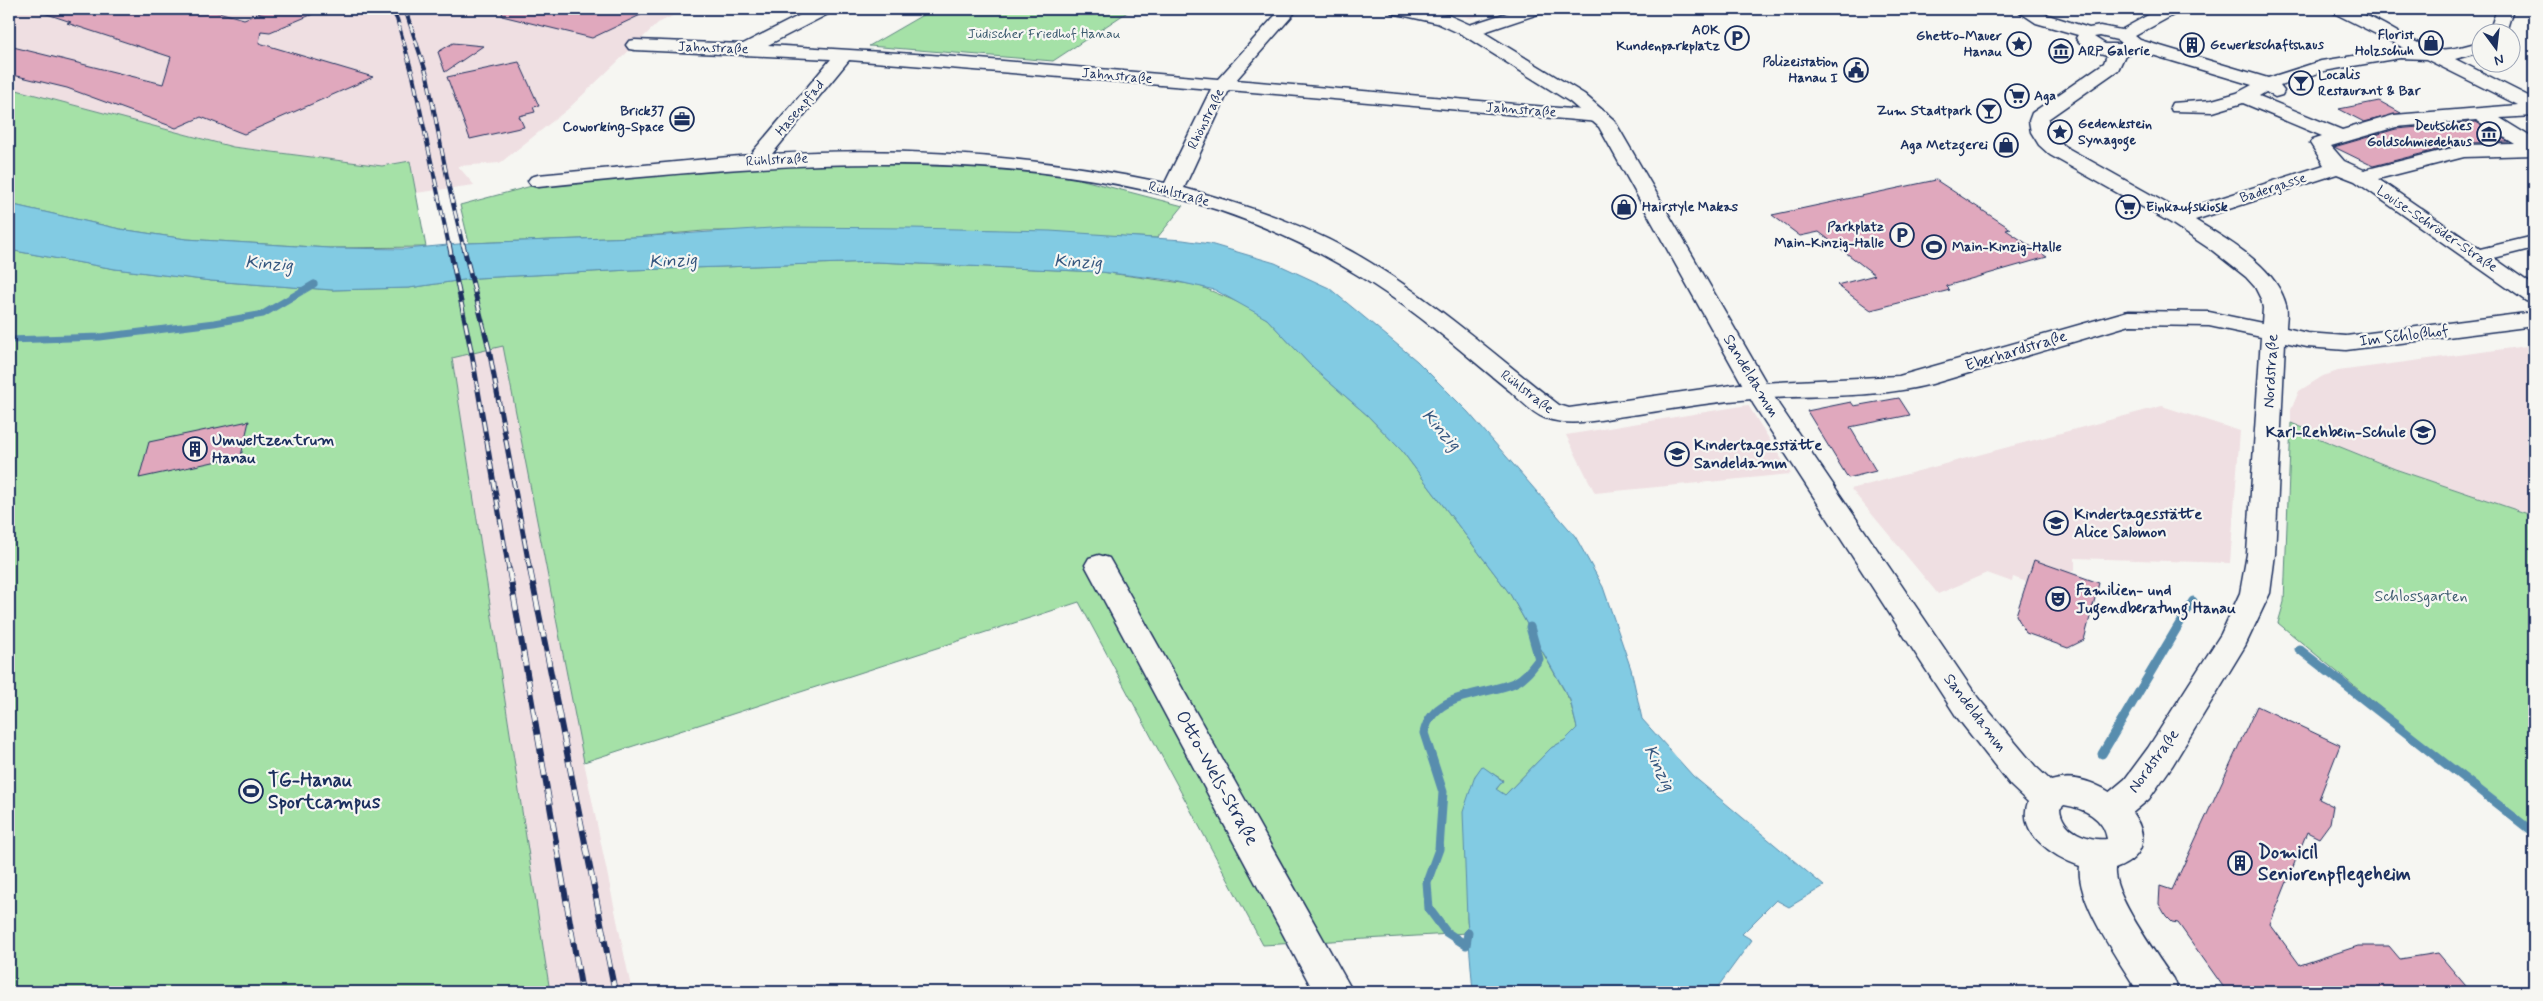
<svg xmlns="http://www.w3.org/2000/svg" width="2543" height="1001" font-family="Mynerve,sans-serif">
  <rect width="100%" height="100%" fill="#f6f6f2"/>
  <filter id="ink" filterUnits="userSpaceOnUse"><feTurbulence type="fractalNoise" baseFrequency=".02" numOctaves="2"/><feDisplacementMap in="SourceGraphic" scale="10" xChannelSelector="R" yChannelSelector="G"/><feConvolveMatrix kernelMatrix="1 2 1 2 8 2 1 2 1" color-interpolation-filters="sRGB"/></filter>
  <g filter="url(#ink)">
    <g fill="#efdfe2">
      <polygon points="9,9 687,9 658,23 568,109 500,163 458,166 474,185 416,193 410,161 382,166 233,147 9,88"/>
      <polygon points="1425,9 1503,9 1471,18"/>
      <polygon points="504,345 584,762 632,992 550,992 452,357"/>
      <polygon points="2534,345 2534,516 2395,469 2318,438 2306,429 2291,423 2291,410 2299,391 2323,376 2338,371"/>
      <polygon points="1748,405 1791,474 1595,493 1566,435"/>
      <polygon points="2162,406 2240,431 2230,563 2075,558 2075,570 2069,573 2034,560 2027,582 2013,577 2012,582 1987,573 1938,594 1851,489"/>
    </g>
    <g fill="#a5e1a7" stroke="#608882">
      <polygon points="933,9 1132,9 1053,61 869,46"/>
      <polygon points="9,88 233,147 382,166 410,161 426,247 329,248 186,239 120,229 9,204"/>
      <polygon points="886,163 991,167 1060,174 1183,206 1157,238 989,230 704,231 635,237 469,243 460,205 543,183 773,166"/>
      <polygon points="9,250 115,269 211,281 332,290 409,288 477,278 630,270 876,262 1101,272 1197,285 1247,306 1267,319 1314,369 1367,415 1402,451 1510,594 1570,701 1577,728 1565,740 1551,748 1505,795 1496,790 1503,780 1482,767 1475,776 1467,918 1468,933 1263,945 1079,602 584,762 503,346 452,358 550,992 9,992"/>
      <polygon points="2291,423 2306,429 2318,438 2395,469 2534,516 2534,835 2278,623 2284,602"/>
    </g>
    <polygon fill="#82cbe3" stroke="#598dae" points="9,204 120,229 186,239 329,248 406,249 469,243 635,237 786,227 911,228 1050,231 1183,240 1210,244 1275,263 1329,288 1417,361 1468,412 1575,536 1603,587 1631,669 1642,719 1693,776 1824,886 1789,907 1776,900 1742,934 1752,940 1714,992 1473,992 1467,918 1463,812 1475,776 1482,766 1503,781 1496,789 1505,795 1551,748 1565,740 1577,728 1570,700 1510,594 1402,451 1367,415 1314,369 1267,319 1215,290 1170,280 1101,272 876,262 630,270 477,278 409,288 332,290 211,281 115,269 9,250"/>
    <g fill="none" stroke-linecap="round" stroke-linejoin="round">
      <polyline stroke="#598dae" stroke-width="7" points="9,340 100,337 214,323 263,314 314,284"/>
      <g stroke="#598dae" stroke-width="9">
        <polyline points="2299,649 2534,833"/>
        <polyline points="2102,754 2193,601"/>
        <path d="M1468,933L1466,945L1446,932L1429,909L1427,882L1439,849L1443,792L1424,733C1433,692 1483,696 1514,683C1525,678 1532,668 1539,659L1530,627"/>
      </g>
    </g>
    <g fill="#e0a8bd" stroke="#1b2f5e">
      <polygon points="45,9 207,9 244,19 271,9 325,9 270,32 261,31 259,43 373,77 244,134 201,117 176,128 67,88 9,74 9,46 163,84 171,57 67,23 71,22 44,13"/>
      <polygon points="503,9 653,9 592,38 502,16"/>
      <polygon points="453,43 483,46 445,72 438,52"/>
      <polygon points="519,62 539,106 533,107 535,112 519,116 524,127 470,139 447,77"/>
      <polygon points="2379,101 2401,113 2364,122 2339,109"/>
      <polygon points="2476,122 2509,142 2464,143 2373,166 2334,147 2396,129"/>
      <polygon points="1936,180 2011,229 2006,230 2047,257 1946,286 1950,290 1871,310 1837,285 1875,275 1819,232 1800,236 1772,215"/>
      <polygon points="1899,398 1910,415 1850,427 1876,471 1848,478 1807,411 1851,402 1854,406"/>
      <polygon points="249,421 241,456 139,478 149,442"/>
      <polygon points="2034,560 2099,583 2084,640 2068,648 2026,633 2016,615"/>
      <polygon points="2257,706 2340,745 2319,799 2333,806 2330,823 2319,838 2307,832 2270,924 2300,965 2358,946 2389,946 2400,959 2438,953 2471,992 2227,992 2178,923 2172,922 2166,916 2159,904 2160,886 2172,890"/>
    </g>
    <g fill="none" stroke-linecap="round" stroke-linejoin="round">
      <g stroke="#1b2f5e" stroke-width="3">
        <g id="street">
          <path d="M812,9H832L830,13L768,45L931,55L1218,79L1281,9H1298L1236,80L1606,112L1609,116L1606,120L1599,122L1229,90L1184,188C1249,206 1313,227 1371,263C1438,304 1497,357 1559,405L1569,408L1739,384L1899,376L2128,311L2209,312L2262,323L2263,308L2261,299L2255,287L2246,277L2213,251L2171,223L2050,155L2039,145L2031,132L2029,121L2032,113L2104,63L2107,55C2094,52 2084,49 2076,38L2078,35L2036,23L2015,9H2035L2048,15L2089,28L2100,26L2121,30L2159,9H2179L2177,13L2135,36L2140,40L2268,78L2321,61L2404,48L2334,13L2332,9C2369,7 2397,37 2431,48C2447,53 2465,45 2480,42V52L2455,59L2534,99V116L2500,118L2534,139V155L2464,157L2378,179L2480,249L2534,236V248L2494,258L2534,286V303L2526,301L2355,181L2337,174L2195,220C2227,240 2276,266 2286,305C2288,312 2286,321 2286,328L2307,333L2346,336L2534,312V326L2346,350L2307,347L2285,342L2275,554L2270,593L2245,646L2172,766L2149,799L2124,820L2112,824L2100,820L2095,810L2100,800L2125,779L2148,748L2221,634L2240,593L2247,554L2261,337L2209,326L2130,325L1932,384C1870,400 1804,394 1741,400C1702,403 1663,411 1624,416C1598,420 1571,427 1545,418C1532,413 1520,400 1510,391C1485,371 1461,350 1436,330C1370,277 1298,237 1218,210C1004,140 758,165 538,187L531,185L528,181L531,177L538,175L750,155L831,59L635,50L629,49L626,45L629,41L635,40L743,44ZM2100,36L2117,40L2123,44H2105L2094,37ZM2139,51L2252,85L2237,93L2212,100L2172,103L2170,107L2172,111L2213,112L2243,103L2322,136L2313,139L2310,143L2324,165L2180,211L2064,146L2051,135L2048,119L2118,70L2125,55ZM2400,58L2426,59L2518,105L2394,115L2342,130L2259,96L2266,92L2275,97L2282,95L2284,91L2280,86L2324,71ZM849,60L1211,89L1165,183C1037,156 904,146 772,154ZM2476,120L2515,144L2464,145L2364,170L2344,161L2331,146L2396,127Z"/>
          <polygon points="1519,9 1543,9 1541,13 1475,35 1463,35 1460,31 1463,27"/>
          <polygon points="2497,9 2513,9 2506,32 2489,32"/>
          <polygon points="1099,555 1109,558 1113,565 1353,992 1314,992 1085,565 1089,558"/>
        </g>
      </g>
      <g stroke="#1b2f5e" stroke-width="3">
        <path id="secondary" d="M1390,9H1419L1448,15L1475,27L1584,94L1614,120L1779,405L1978,698L2035,766L2051,781C2104,763 2185,844 2115,869C2112,894 2158,956 2173,979L2178,992H2138C2120,962 2075,900 2080,866C2055,857 2016,834 2028,802L2011,786L1956,716L1754,405L1599,127L1570,102L1463,35L1437,23L1392,13ZM2064,805C2084,808 2104,818 2107,839C2088,841 2062,831 2060,809Z"/>
      </g>
      <use href="#street" fill="#f6f6f2" fill-rule="evenodd"/>
      <use href="#secondary" fill="#f6f6f2" fill-rule="evenodd"/>
      <g stroke="#1b2f5e" stroke-width="4">
        <g id="rail-far2">
          <polyline points="391,9 397,19 413,76 449,246"/>
          <polyline points="405,9 427,75 449,187 463,246"/>
        </g>
      </g>
      <g stroke="#1b2f5e" stroke-width="5">
        <g id="rail-far1">
          <polyline points="449,244 472,355 509,571"/>
          <polyline points="463,244 489,349 530,571"/>
        </g>
      </g>
      <g stroke="#1b2f5e" stroke-width="6">
        <g id="rail">
          <polyline points="509,569 582,992"/>
          <polyline points="530,569 615,992"/>
        </g>
      </g>
      <use href="#rail-far2" stroke="#f6f6f2" stroke-width="2.5" stroke-dasharray="8" stroke-linecap="butt"/>
      <use href="#rail-far1" stroke="#f6f6f2" stroke-width="3" stroke-dasharray="10" stroke-linecap="butt"/>
      <use href="#rail" stroke="#f6f6f2" stroke-width="4.5" stroke-dasharray="14" stroke-linecap="butt"/>
    </g>
  </g>
  <defs>
    <g id="parking-ring" transform="scale(1.25)"><circle r="9.5" fill="#f6f6f2" stroke="#1b2f5e" stroke-width="1.5"/><path d="M-3.5-5.5H1a3.5 3.5 0 0 1 0 7H-1V5.5H-3.5ZM-1-3.4V-.6H.8a1.4 1.4 0 0 0 0-2.8Z" fill="#1b2f5e"/></g>
    <g id="shop-ring" transform="scale(1.25)"><circle r="9.5" fill="#f6f6f2" stroke="#1b2f5e" stroke-width="1.5"/><path d="M-5-2.5h2.3a2.7 3.5 0 0 1 5.4 0H5L5.5 6h-11ZM-1.5-2.5h3a1.5 2.3 0 0 0-3 0Z" fill="#1b2f5e"/></g>
    <g id="sight-ring" transform="scale(1.25)"><circle r="9.5" fill="#f6f6f2" stroke="#1b2f5e" stroke-width="1.5"/><path d="M0-6L1.8-2.2L6-1.7L2.9 1.2L3.7 5.4L0 3.3L-3.7 5.4L-2.9 1.2L-6-1.7L-1.8-2.2Z" fill="#1b2f5e"/></g>
    <g id="building-ring" transform="scale(1.25)"><circle r="9.5" fill="#f6f6f2" stroke="#1b2f5e" stroke-width="1.5"/><path d="M-4-6H4V6H1V3H-1V6H-4ZM-2.5-4.3h1.7v1.8h-1.7ZM.8-4.3h1.7v1.8H.8ZM-2.5-1h1.7V.8h-1.7ZM.8-1h1.7V.8H.8Z" fill="#1b2f5e"/></g>
    <g id="museum-ring" transform="scale(1.25)"><circle r="9.5" fill="#f6f6f2" stroke="#1b2f5e" stroke-width="1.5"/><path d="M0-6L6-3V-2H-6V-3ZM-5-1h2V3h-2ZM-1-1h2V3h-2ZM3-1h2V3H3ZM-6 4H6V6H-6Z" fill="#1b2f5e"/></g>
    <g id="civic-ring" transform="scale(1.25)"><circle r="9.5" fill="#f6f6f2" stroke="#1b2f5e" stroke-width="1.5"/><path d="M-.6-6.5H3V-4.5H.6V-3L4-1V1h2V6H-6V1h2V-1L-.6-3ZM-1.2 2.5V6h2.4V2.5Z" fill="#1b2f5e"/></g>
    <g id="bar-ring" transform="scale(1.25)"><circle r="9.5" fill="#f6f6f2" stroke="#1b2f5e" stroke-width="1.5"/><path d="M-6-5H6L.8 .8V4.5H3.5V6h-7V4.5H-.8V.8Z" fill="#1b2f5e"/></g>
    <g id="supermarket-ring" transform="scale(1.25)"><circle r="9.5" fill="#f6f6f2" stroke="#1b2f5e" stroke-width="1.5"/><path d="M-6-5.5h2.5l.6 2H6L4.5 2H-2.5L-4.4-4H-6ZM-1.5 3.2a1.3 1.3 0 1 0 .1 0ZM3 3.2a1.3 1.3 0 1 0 .1 0Z" fill="#1b2f5e"/></g>
    <g id="office-ring" transform="scale(1.25)"><circle r="9.5" fill="#f6f6f2" stroke="#1b2f5e" stroke-width="1.5"/><path d="M-6-3h4V-5.5h4V-3h4V5H-6ZM-1-4.5V-3h2v-1.5ZM-6 0V1H6V0Z" fill="#1b2f5e"/></g>
    <g id="stadium-ring" transform="scale(1.25)"><circle r="9.5" fill="#f6f6f2" stroke="#1b2f5e" stroke-width="1.5"/><path d="M0-5a6.5 5 0 1 0 0 10a6.5 5 0 1 0 0-10ZM-3.5-1.8h7v3.6h-7Z" fill="#1b2f5e"/></g>
    <g id="school-ring" transform="scale(1.25)"><circle r="9.5" fill="#f6f6f2" stroke="#1b2f5e" stroke-width="1.5"/><path d="M0-5L7-2L0 1L-7-2ZM-4 1L0 2.5L4 1V4Q0 6-4 4Z" fill="#1b2f5e"/></g>
    <g id="theatre-ring" transform="scale(1.25)"><circle r="9.5" fill="#f6f6f2" stroke="#1b2f5e" stroke-width="1.5"/><path d="M-5-5.5Q0-4 5-5.5V0Q5 5 0 6Q-5 5-5 0ZM-3.3-2.5H-1v1.5H-3.3ZM1-2.5H3.3v1.5H1ZM-2.8 1Q0 5.5 2.8 1Z" fill="#1b2f5e"/></g>
  </defs>
  <g fill-rule="evenodd">
    <use href="#parking-ring" x="1737" y="38"/>
    <use href="#shop-ring" x="2431" y="43"/>
    <use href="#sight-ring" x="2019" y="44"/>
    <use href="#building-ring" x="2192" y="45"/>
    <use href="#museum-ring" x="2061" y="51"/>
    <use href="#civic-ring" x="1856" y="70"/>
    <use href="#bar-ring" x="2301" y="83"/>
    <use href="#supermarket-ring" x="2017" y="96"/>
    <use href="#bar-ring" x="1989" y="111"/>
    <use href="#office-ring" x="682" y="119"/>
    <use href="#sight-ring" x="2060" y="132"/>
    <use href="#museum-ring" x="2489" y="134"/>
    <use href="#shop-ring" x="2006" y="145"/>
    <use href="#shop-ring" x="1624" y="207"/>
    <use href="#supermarket-ring" x="2128" y="207"/>
    <use href="#parking-ring" x="1902" y="235"/>
    <use href="#stadium-ring" x="1934" y="247"/>
    <use href="#school-ring" x="2423" y="432"/>
    <use href="#building-ring" x="195" y="449"/>
    <use href="#school-ring" x="1677" y="454"/>
    <use href="#school-ring" x="2056" y="523"/>
    <use href="#theatre-ring" x="2058" y="599"/>
    <use href="#stadium-ring" x="251" y="791"/>
    <use href="#building-ring" x="2240" y="863"/>
  </g>
  <g text-anchor="middle" dominant-baseline="central" stroke-width="4.5" stroke-linejoin="round" paint-order="stroke">
    <g font-size="14" font-weight="bold" fill="#1b2f5e" stroke="#f6f6f2" text-anchor="end">
      <text x="1720" y="30">AOK<tspan x="1720" dy="16">Kundenparkplatz</tspan></text>
      <text x="2414" y="35">Florist<tspan x="2414" dy="16">Holzschuh</tspan></text>
      <text x="2002" y="36">Ghetto-Mauer<tspan x="2002" dy="16">Hanau</tspan></text>
      <text x="2210" y="45" text-anchor="start">Gewerkschaftshaus</text>
      <text x="2078" y="51" text-anchor="start">ARP Galerie</text>
      <text x="1838" y="62">Polizeistation<tspan x="1838" dy="16">Hanau I</tspan></text>
      <text x="2318" y="75" text-anchor="start">Localis<tspan x="2318" dy="16">Restaurant &amp; Bar</tspan></text>
      <text x="2034" y="96" text-anchor="start">Aga</text>
      <text x="664" y="111">Brick37<tspan x="664" dy="16">Coworking-Space</tspan></text>
      <text x="1972" y="111">Zum Stadtpark</text>
      <text x="2078" y="124" text-anchor="start">Gedenkstein<tspan x="2078" dy="16">Synagoge</tspan></text>
      <text x="2472" y="126">Deutsches<tspan x="2472" dy="16">Goldschmiedehaus</tspan></text>
      <text x="1988" y="145">Aga Metzgerei</text>
      <text x="1642" y="207" text-anchor="start">Hairstyle Makas</text>
      <text x="2146" y="207" text-anchor="start">Einkaufskiosk</text>
      <text x="1884" y="227">Parkplatz<tspan x="1884" dy="16">Main-Kinzig-Halle</tspan></text>
      <text x="1952" y="247" text-anchor="start">Main-Kinzig-Halle</text>
    </g>
    <g font-size="14" fill="#3e5c70" stroke="#f6f6f2">
      <text x="1044" y="34">Jüdischer Friedhof Hanau</text>
    </g>
    <g font-size="14" fill="#1b2f5e" stroke="#f6f6f2">
      <text transform="translate(713 48) rotate(2)">Jahnstraße</text>
      <text transform="translate(1117 76) rotate(5)">Jahnstraße</text>
      <text transform="translate(800 108) rotate(-50)">Hasenpfad</text>
      <text transform="translate(1521 110) rotate(4)">Jahnstraße</text>
      <text transform="translate(1206 119) rotate(-64)">Rhönstraße</text>
      <text transform="translate(777 160) rotate(-3)">Rühlstraße</text>
      <text transform="translate(2273 188) rotate(-18)">Badergasse</text>
      <text transform="translate(1179 194) rotate(15)">Rühlstraße</text>
      <text transform="translate(2437 229) rotate(34)">Louise-Schröder-Straße</text>
      <text transform="translate(1527 392) rotate(37)">Rühlstraße</text>
    </g>
    <g font-size="16" fill="#1b2f5e" stroke="#f6f6f2">
      <text transform="translate(2404 336) rotate(-7)">Im Schloßhof</text>
      <text transform="translate(2016 351) rotate(-17)">Eberhardstraße</text>
      <text transform="translate(2271 371) rotate(-87)">Nordstraße</text>
      <text transform="translate(1751 376) rotate(59)">Sandeldamm</text>
      <text transform="translate(1975 713) rotate(53)">Sandeldamm</text>
      <text transform="translate(2154 761) rotate(-54)">Nordstraße</text>
    </g>
    <g font-size="16" font-weight="bold" fill="#1b2f5e" stroke="#f6f6f2" text-anchor="start">
      <text x="2406" y="432" text-anchor="end">Karl-Rehbein-Schule</text>
      <text x="212" y="440">Umweltzentrum<tspan x="212" dy="18">Hanau</tspan></text>
      <text x="1694" y="445">Kindertagesstätte<tspan x="1694" dy="18">Sandeldamm</tspan></text>
      <text x="2074" y="514">Kindertagesstätte<tspan x="2074" dy="18">Alice Salomon</tspan></text>
      <text x="2076" y="590">Familien- und<tspan x="2076" dy="18">Jugendberatung Hanau</tspan></text>
    </g>
    <g font-size="16" fill="#3e5c70" stroke="#f6f6f2">
      <text x="2421" y="596">Schlossgarten</text>
    </g>
    <g font-size="18" font-style="italic" fill="#35567f" stroke="#f6f6f2">
      <text transform="translate(673 261) rotate(-3)">Kinzig</text>
      <text transform="translate(1078 262) rotate(2)">Kinzig</text>
      <text transform="translate(269 264) rotate(4)">Kinzig</text>
      <text transform="translate(1441 430) rotate(48)">Kinzig</text>
      <text transform="translate(1659 768) rotate(64)">Kinzig</text>
    </g>
    <g font-size="19" fill="#1b2f5e" stroke="#f6f6f2">
      <text transform="translate(1217 778) rotate(61)">Otto-Wels-Straße</text>
    </g>
    <g font-size="19" font-weight="bold" fill="#1b2f5e" stroke="#f6f6f2" text-anchor="start">
      <text x="268" y="780">TG-Hanau<tspan x="268" dy="22">Sportcampus</tspan></text>
      <text x="2258" y="852">Domicil<tspan x="2258" dy="22">Seniorenpflegeheim</tspan></text>
    </g>
  </g>
  <rect width="2543" height="1001" fill="none" stroke="#f6f6f2" stroke-width="30"/>
  <rect x="15" y="15" width="2513" height="971" fill="none" stroke="#1b2f5e" stroke-width="2" filter="url(#ink)"/>
  <g transform="translate(2496 48) rotate(165)"><circle r="24" fill="#f6f6f2" stroke="#9ea6b7"/>
  <path d="M0-4L9 19L0 12L-9 19Z" fill="#1b2f5e"/>
  <text y="-8" font-size="14" font-weight="bold" text-anchor="middle" fill="#1b2f5e">N</text>
  </g>
</svg>
